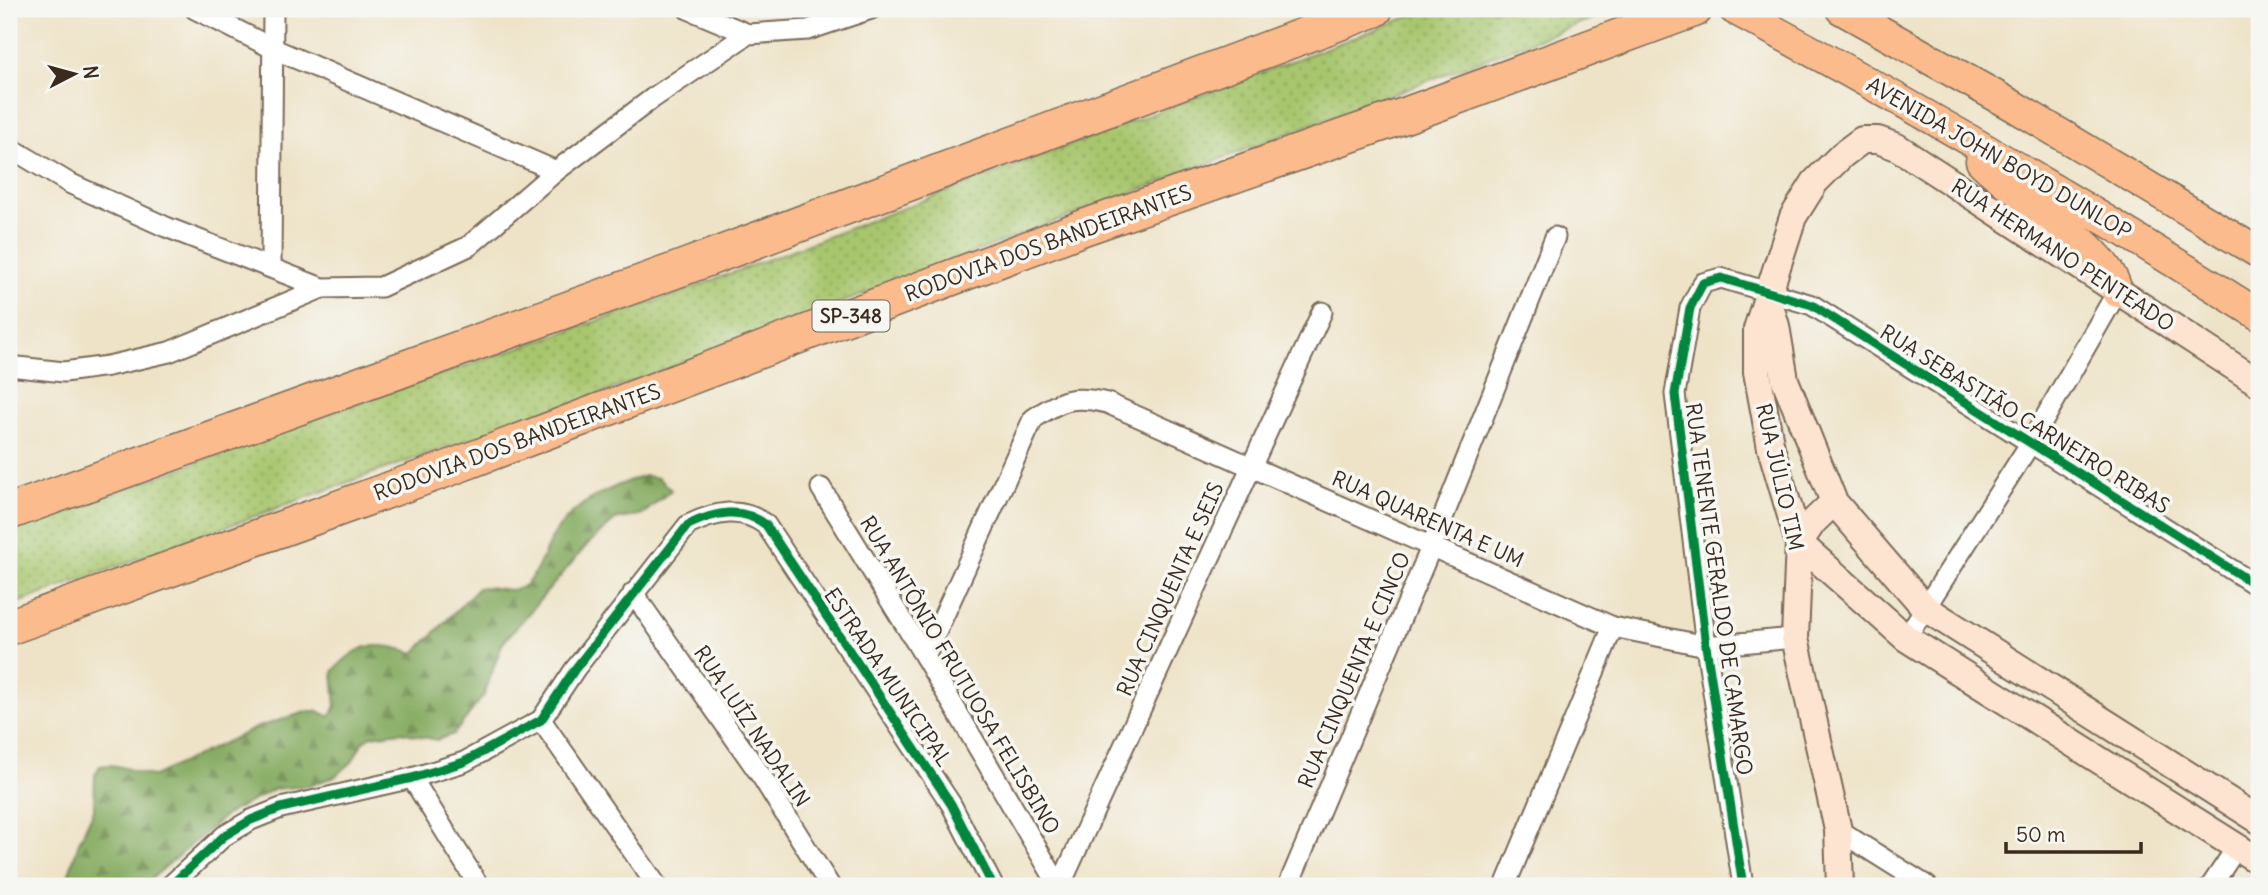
<svg xmlns="http://www.w3.org/2000/svg" width="2268" height="895" font-family="Delius,sans-serif">
  <defs>
    <pattern id="grass-dots" width="8" height="8" patternUnits="userSpaceOnUse" patternTransform="scale(1.75)"><rect width="8" height="8" fill="#a7c66d"/><path d="M2 2h.1M6 6h.1" fill="none" stroke="#89a159" stroke-width="1.8" stroke-linecap="round"/></pattern>
    <pattern id="forest-firs" width="22" height="20" patternUnits="userSpaceOnUse" patternTransform="scale(1.75)"><rect width="22" height="20" fill="#85ab60"/><path d="M5 1l3.5 6h-7zM16 11l3.5 6h-7z" fill="#6e8b4f"/></pattern>
  </defs>
  <rect width="100%" height="100%" fill="#f6f6f2"/>
  <filter id="ink" filterUnits="userSpaceOnUse"><feTurbulence type="fractalNoise" baseFrequency=".0143" numOctaves="2"/><feDisplacementMap in="SourceGraphic" scale="14" xChannelSelector="R" yChannelSelector="G"/><feConvolveMatrix kernelMatrix="1 2 1 2 8 2 1 2 1" color-interpolation-filters="sRGB"/></filter>
  <filter id="wash" filterUnits="userSpaceOnUse"><feTurbulence type="fractalNoise" baseFrequency=".00686" numOctaves="4" result="noise"/><feDisplacementMap in="SourceGraphic" scale="28" xChannelSelector="R" yChannelSelector="G"/><feGaussianBlur stdDeviation="1.57" result="paint"/><feColorMatrix in="noise" values="0 0 0 0 0 0 0 0 0 0 0 0 0 0 0 0 0 1.4 0 .05"/><feComposite in="paint" operator="in"/></filter>
  <g filter="url(#wash)">
    <rect width="100%" height="100%" fill="#eee3c7"/>
    <polygon fill="url(#grass-dots)" stroke="#717846" stroke-width="2" points="1429,9 1617,9 582,401 373,473 9,606 9,532 351,405 679,293"/>
    <path fill="url(#forest-firs)" stroke="#606a3f" stroke-width="2" d="M645,476L658,478L671,490L643,514L615,520L587,545L502,644L484,695L454,734L437,740L401,732L371,736L362,743L352,762L336,776L309,786L274,789L227,814L143,886H65L79,842L94,810L95,775L100,766C121,762 133,774 154,776L258,727L309,711H318L330,717L336,706L333,672C360,639 377,643 415,653L478,588C493,584 512,596 525,585C540,572 544,548 555,533C575,502 611,486 645,476Z"/>
  </g>
  <g filter="url(#ink)">
    <g fill="none" stroke-linecap="round" stroke-linejoin="round">
      <g stroke="#7a6b59" stroke-width="23">
        <g id="street">
          <polyline points="195,9 274,49 556,171"/>
          <polyline points="688,9 748,34"/>
          <polyline points="9,147 69,183 166,227 322,288"/>
          <polyline points="271,266 273,9"/>
          <polyline points="9,366 64,372 108,366 169,352 322,288 381,287 469,246 556,171 653,98 748,34 808,30 871,9"/>
          <polyline points="821,488 925,657 1059,886"/>
          <polyline points="633,593 762,777 830,886"/>
          <polyline points="1906,638 2030,444 2117,292"/>
          <path d="M925,657L1033,419C1062,399 1073,395 1107,403L1613,627L1706,646L1795,638"/>
          <polyline points="541,720 657,886"/>
          <polyline points="412,778 479,886"/>
          <polyline points="1838,830 1927,886"/>
          <path d="M170,886L224,836L251,820L281,808L412,778L464,762L541,720L575,669L688,525C715,512 742,506 766,525L951,804L993,886"/>
          <polyline points="1060,886 1322,312"/>
          <polyline points="1288,886 1432,545 1555,237"/>
          <polyline points="1505,886 1613,627"/>
          <polyline points="1743,886 1706,646 1675,394 1690,308 1703,283 1721,278 1812,305 2259,587"/>
          <polyline points="2211,886 2237,847"/>
        </g>
      </g>
      <g stroke="#7a6b59" stroke-width="30">
        <g id="secondary">
          <polyline points="1767,295 1776,326 1785,380 1834,502 1925,608 2259,820"/>
          <polyline points="1799,543 1906,638 2259,861"/>
          <polyline points="1799,543 1813,522 1834,502"/>
          <polyline points="1840,886 1838,830 1795,638 1799,543 1771,448 1757,372 1757,329 1793,217 1815,182 1842,155 1862,140 1878,140 1897,147 2259,383"/>
        </g>
      </g>
      <g stroke="#7a6b59" stroke-width="33">
        <g id="primary">
          <path d="M1734,9C1913,105 2087,206 2259,315"/>
          <polyline points="1841,9 2012,105 2259,253"/>
          <path d="M1981,161C2014,196 2110,246 2117,292"/>
        </g>
      </g>
      <g stroke="#7a6b59" stroke-width="38">
        <g id="highway">
          <polyline points="9,512 682,268 1375,9"/>
          <polyline points="9,627 447,469 1085,227 1409,114 1695,9"/>
        </g>
      </g>
      <use href="#street" stroke="#fff" stroke-width="19"/>
      <use href="#secondary" stroke="#fde4d1" stroke-width="26"/>
      <use href="#primary" stroke="#fbbb8c" stroke-width="30"/>
      <use href="#highway" stroke="#fbbb8c" stroke-width="35"/>
      <g stroke="#f6f6f2" stroke-width="13">
        <g id="cycleway">
          <path d="M170,886L224,836L251,820L281,808L412,778L464,762L541,720L575,669L688,525C715,512 742,506 766,525L951,804L993,886"/>
          <polyline points="1743,886 1706,646 1675,394 1690,308 1703,283 1721,278 1812,305 2259,587"/>
        </g>
      </g>
      <use href="#cycleway" stroke="#00873e" stroke-width="9"/>
    </g>
  </g>
  <g text-anchor="middle" dominant-baseline="central" stroke-width="7" stroke-linejoin="round" paint-order="stroke">
    <rect fill="#f6f6f2" stroke="#73675e" stroke-width="2" x="812.5" y="300.5" width="77" height="31" rx="5"/>
    <g font-size="19" font-weight="bold" fill="#3b2a1e">
      <text x="851" y="316">SP-348</text>
    </g>
    <g font-size="21" fill="#3b2a1e" stroke="#f6f6f2">
      <text transform="translate(1999 158) rotate(30)">AVENIDA JOHN BOYD DUNLOP</text>
      <text transform="translate(1048 243) rotate(-20)">RODOVIA DOS BANDEIRANTES</text>
      <text transform="translate(2063 255) rotate(33)">RUA HERMANO PENTEADO</text>
      <text transform="translate(2025 419) rotate(32)">RUA SEBASTIÃO CARNEIRO RIBAS</text>
      <text transform="translate(517 442) rotate(-20)">RODOVIA DOS BANDEIRANTES</text>
      <text transform="translate(1780 477) rotate(77)">RUA JÚLIO TIM</text>
      <text transform="translate(1428 519) rotate(24)">RUA QUARENTA E UM</text>
      <text transform="translate(1170 589) rotate(-66)">RUA CINQUENTA E SEIS</text>
      <text transform="translate(1719 589) rotate(82)">RUA TENENTE GERALDO DE CAMARGO</text>
      <text transform="translate(1354 670) rotate(-67)">RUA CINQUENTA E CINCO</text>
      <text transform="translate(960 675) rotate(59)">RUA ANTÔNIO FRUTUOSA FELISBINO</text>
      <text transform="translate(888 677) rotate(56)">ESTRADA MUNICIPAL</text>
      <text transform="translate(752 726) rotate(56)">RUA LUÍZ NADALIN</text>
    </g>
  </g>
  <rect width="2268" height="895" fill="none" stroke="#f6f6f2" stroke-width="35"/>
  <g transform="translate(74 74) rotate(84)" stroke="#f6f6f2" stroke-width="5" paint-order="stroke">
  <path d="M0-5L12 26L0 18L-12 26Z" fill="#3b2a1e"/>
  <text y="-10" font-size="19" font-weight="bold" text-anchor="middle" fill="#3b2a1e">N</text>
  </g>
  <path d="M2006 842v10h135v-10" fill="none" stroke="#3b2a1e" stroke-width="3.5"/>
  <text x="2016" y="842" font-size="21" fill="#3b2a1e" stroke="#f6f6f2" stroke-width="5" paint-order="stroke">50 m</text>
</svg>
